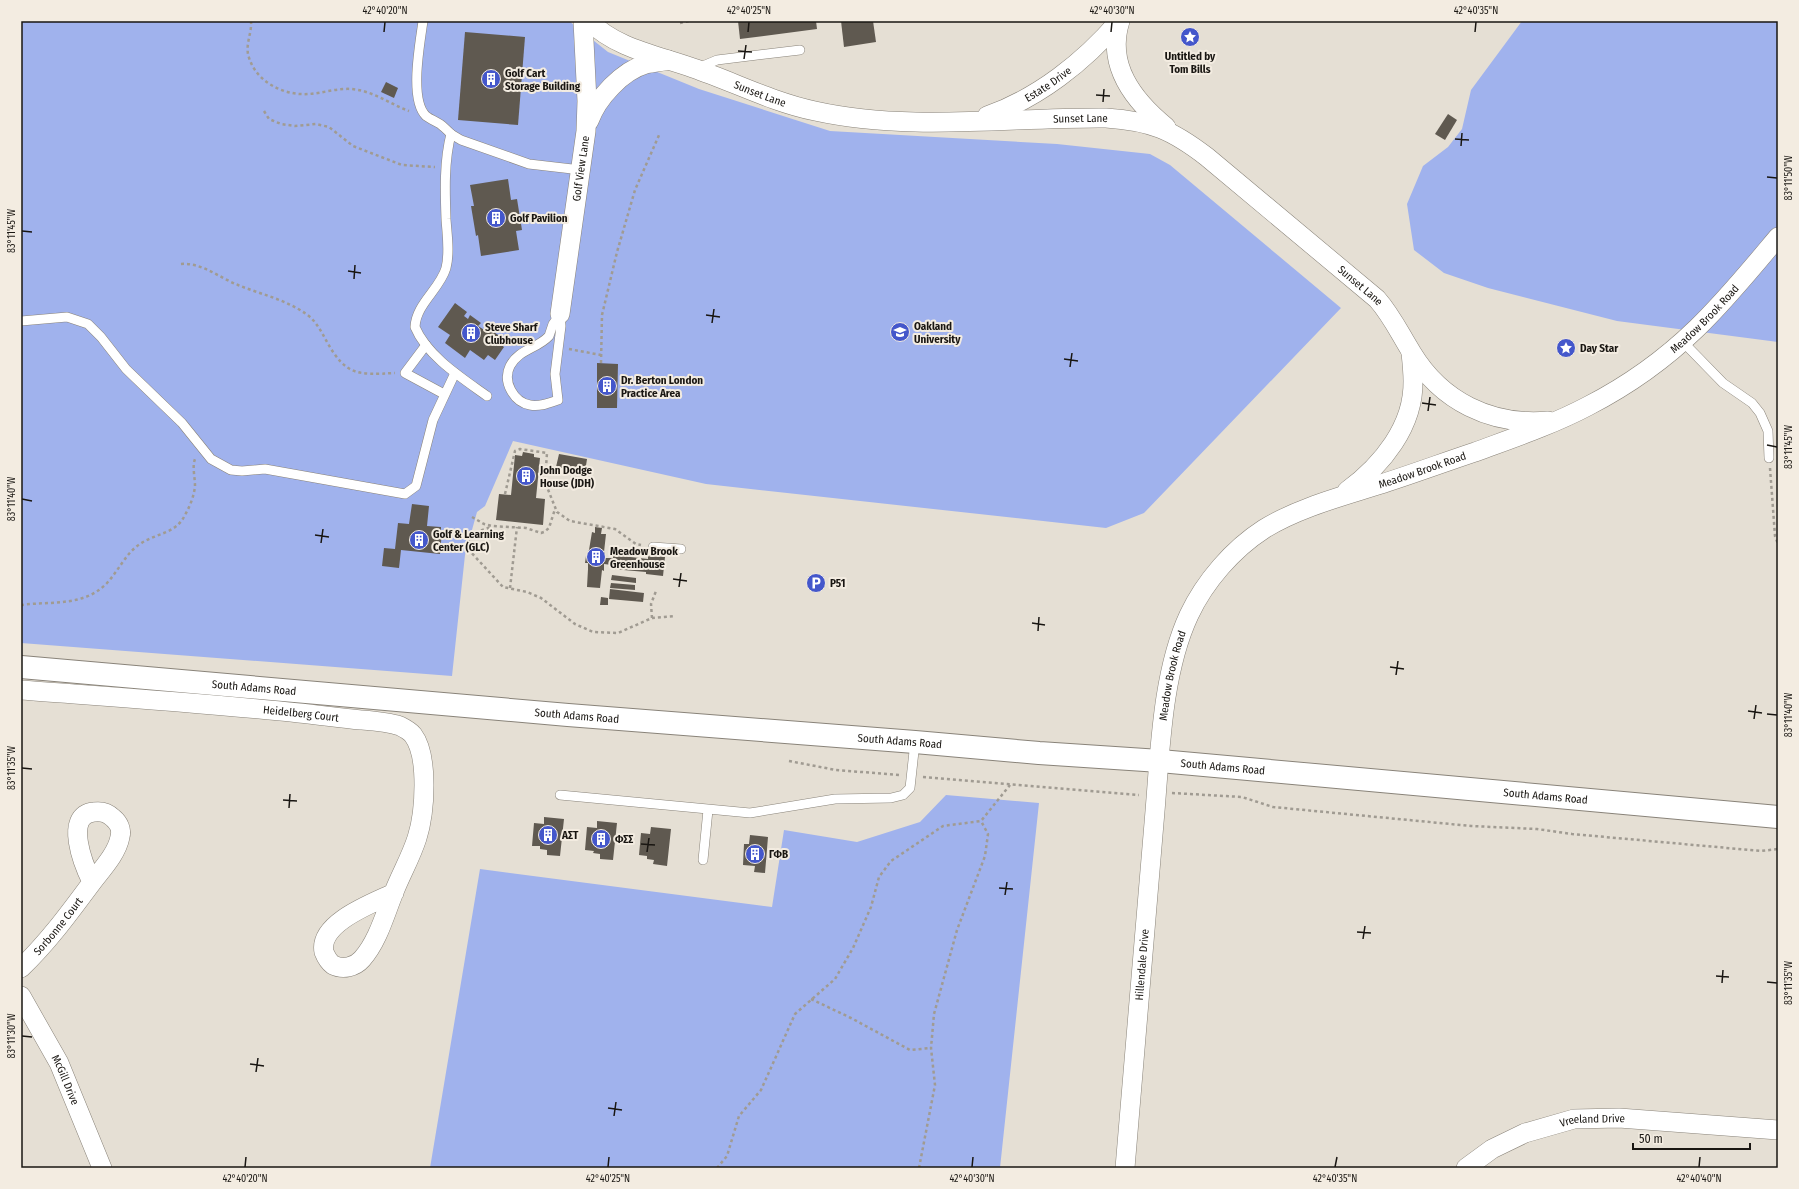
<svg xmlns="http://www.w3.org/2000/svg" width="1799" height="1189" font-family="'Fira Sans Condensed',sans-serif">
  <rect width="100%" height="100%" fill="#e5dfd4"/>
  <g fill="#a0b2ed">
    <polygon points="21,21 569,21 608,52 699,89 830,131 1057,144 1150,154 1170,165 1341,308 1144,513 1106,528 706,484 513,441 485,506 477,512 465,555 452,676 21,643"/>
    <polygon points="1522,21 1778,21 1778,342 1617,321 1488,288 1444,273 1414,250 1407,204 1423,166 1448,147 1462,129 1471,90"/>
    <polygon points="946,795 1039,803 1000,1168 430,1168 480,869 772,907 784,830 857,842 920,822"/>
  </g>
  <g fill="#5f5950">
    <polygon points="738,21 816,21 817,29 740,39"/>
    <polygon points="841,21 873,21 876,42 844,47"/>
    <polygon points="465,32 525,37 518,125 458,120"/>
    <polygon points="386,82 398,88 394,98 381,92"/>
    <polygon points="1448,114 1457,120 1445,140 1435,134"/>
    <polygon points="508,179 511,200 517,199 522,230 516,231 519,250 481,256 478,235 476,236 471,206 474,206 470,185"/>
    <polygon points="455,303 467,312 464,316 468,319 470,315 481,323 478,326 486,331 488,328 501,337 498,342 504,347 495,360 488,355 484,360 470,350 465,358 445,343 450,335 438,327"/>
    <polygon points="597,363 618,364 617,408 597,408"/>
    <polygon points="523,452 534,454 534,457 540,458 536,498 545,499 543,525 496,520 499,494 511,495 515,455 522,456"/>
    <polygon points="559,454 587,459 585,472 556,467"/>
    <polygon points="412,504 429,506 427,526 441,527 441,531 442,531 440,554 401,550 399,568 382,566 384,548 395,549 398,523 409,524"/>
    <polygon points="595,527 602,528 601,534 606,534 604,552 605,552 605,558 613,558 613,555 648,559 648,555 665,557 663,576 646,574 646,572 612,569 612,565 604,564 604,571 602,570 600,588 587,587 588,569 588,563 585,563 586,556 588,556 592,532 595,533"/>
    <polygon points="612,575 636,578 636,583 611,580"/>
    <polygon points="611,583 635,585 635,590 610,588"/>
    <polygon points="610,589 644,593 643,602 609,599"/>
    <polygon points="601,597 608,598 608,605 600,605"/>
    <polygon points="544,817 564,819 560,856 547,855 547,850 540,849 540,846 532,846 534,823 544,824"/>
    <polygon points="597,821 617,823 613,860 600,859 600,854 593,853 594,851 585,850 587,827 597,828"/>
    <polygon points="651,827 671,829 667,866 653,864 654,860 647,859 647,856 639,855 641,833 650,834"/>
    <polygon points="750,835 768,837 765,873 754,872 755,866 743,865 744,844 749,844"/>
  </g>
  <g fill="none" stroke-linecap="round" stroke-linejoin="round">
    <g stroke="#898379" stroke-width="10">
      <g id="service">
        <path d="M423,21C420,43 409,100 426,116C430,119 435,121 440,124C444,127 448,131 451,134C444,161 445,191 446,219C447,235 450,252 446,268C440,289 416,304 415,327C427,356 462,378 487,396"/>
        <polyline points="698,68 717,60 800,50"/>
        <polyline points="451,134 461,140 529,164 581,170"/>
        <path d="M560,314L561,326L555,374L558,400C549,403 540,407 530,405C514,402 502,382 510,366C519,349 537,349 549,336L553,324Z"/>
        <polyline points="21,321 67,317 88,324 101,337 126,369 182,423 211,459 231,470 242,471 265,469 405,494 416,486 433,420 455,373"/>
        <polyline points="1683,342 1723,383 1752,403 1760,413 1768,431 1769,458"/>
        <polyline points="426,345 405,373 444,394"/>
        <polyline points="653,547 681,549"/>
        <polyline points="560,795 750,813 835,799 891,798 903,795 910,788 915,742"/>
        <polyline points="703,860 708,810"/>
      </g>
    </g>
    <g stroke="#898379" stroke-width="20">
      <g id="minor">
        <path id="s1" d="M589,21C617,49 657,55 693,68C734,82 772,102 815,111C910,132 1010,117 1106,118C1151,121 1172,130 1207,157L1377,299C1392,316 1400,334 1412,353C1441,401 1491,426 1548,421"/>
        <path d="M1120,21C1106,65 1133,100 1166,127"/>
        <path id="s2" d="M987,116C1038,98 1084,62 1119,21"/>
        <path d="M589,121C597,98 622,71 646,64C653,62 661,62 668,60"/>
        <path id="s3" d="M560,314L586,131L587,101L583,21"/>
        <path d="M1347,491C1382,465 1414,426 1413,381C1413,371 1412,362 1411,353"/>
        <path id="s4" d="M21,690C114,697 206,703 299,713C319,715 340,718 361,720C374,721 388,722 400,726C404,728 410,731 413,735C429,756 425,813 417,838C411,857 401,874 394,892C385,914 378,941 362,959C355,967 343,970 333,965C329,962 326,957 324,952C318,923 373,903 394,893"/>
        <path id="s5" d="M21,968C49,941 70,912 93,881C103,868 117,853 120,837C122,830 119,823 113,818C108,813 101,811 94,812C63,815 84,866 92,882"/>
        <path id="s6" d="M21,996L59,1063L102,1168"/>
        <path id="s7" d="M1125,1168C1134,1053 1144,938 1154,823C1160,757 1161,675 1189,615C1205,581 1233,549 1264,529C1298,508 1340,497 1378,485C1410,475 1442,463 1475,452C1513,438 1552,425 1588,406C1627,386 1665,359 1697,328C1726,300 1752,268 1778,237"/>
        <path id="s8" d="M1466,1168L1492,1149L1525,1133L1574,1119L1619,1118L1778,1130"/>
      </g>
    </g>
    <g stroke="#898379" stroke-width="24">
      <g id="secondary">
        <path id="s9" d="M21,667L568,715L915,742L1039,753L1160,761L1778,817"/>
      </g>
    </g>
    <g stroke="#a09b92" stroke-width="2.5" stroke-dasharray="3 3" stroke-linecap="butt">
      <path d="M251,21C252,32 246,43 248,54C254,81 283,96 309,94C323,93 337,88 352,89C373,91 390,104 409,111"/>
      <polyline points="680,23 689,21"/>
      <polyline points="264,111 269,119 281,124 295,126 316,124 329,127 353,146 402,165 435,167"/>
      <path d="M181,264C201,262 220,278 238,285C262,295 289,300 310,317C317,323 322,333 327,342C346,376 358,375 395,373"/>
      <polyline points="569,349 601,355"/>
      <polyline points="601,363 602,315 617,252 635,190 660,133"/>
      <polyline points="1770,468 1775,536 1778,544"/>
      <polyline points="505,494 515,451 520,449 547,453 545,482 557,512 570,521 615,529 636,544 641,545"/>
      <polyline points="472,517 484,524 492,526 526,528 541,533 544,532 549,528 555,509"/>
      <polyline points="467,541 471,539 477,532 491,527"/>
      <polyline points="468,549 503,587 527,592 541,598 575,624 593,632 618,633 652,618 675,616"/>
      <polyline points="510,588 517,527"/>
      <path d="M21,605C51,601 84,607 107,583C119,570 126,553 140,544C156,533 176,534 185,515C190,506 194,496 195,486C195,477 192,466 195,459"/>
      <polyline points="652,618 651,604 656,591"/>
      <polyline points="789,761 836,770 900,775"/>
      <polyline points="923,777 1139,795"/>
      <polyline points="1172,793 1242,797 1273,807 1471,826 1537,829 1572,834 1761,851 1778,849"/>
      <polyline points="811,999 851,1018 910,1050 931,1048"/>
      <polyline points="717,1168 727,1156 739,1116 761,1090 795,1014 835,979 853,948 871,907 879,877 891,861 943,826 981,821 1010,785"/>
      <polyline points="919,1168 935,1085 931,1048 934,1014 957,930 985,856 988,834 981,821"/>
    </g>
    <use href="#service" stroke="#fff" stroke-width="9"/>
    <use href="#minor" stroke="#fff" stroke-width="19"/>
    <use href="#secondary" stroke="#fff" stroke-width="22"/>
  </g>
  <path fill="none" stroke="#191612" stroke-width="1.5" d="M384,32L385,22M748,32L749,22M1111,32L1112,22M1475,32L1476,22M738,51L752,52M744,59L746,45M1096,95L1110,96M1103,102L1104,89M1455,139L1469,140M1461,146L1462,133M1767,177L1777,178M22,231L32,232M348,271L361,273M354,279L355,265M706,315L720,317M712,323L714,309M1064,359L1078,361M1070,367L1072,353M1422,403L1436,405M1428,411L1430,397M1767,445L1777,447M22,499L32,501M315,535L329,537M321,543L323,529M673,579L687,581M679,587L681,573M1032,623L1045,625M1038,631L1039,617M1390,667L1404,669M1396,675L1398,661M1748,711L1762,713M1767,714L1777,715M1754,719L1756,705M22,768L32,769M283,800L297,801M289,808L290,794M641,844L655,845M647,852L649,838M999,888L1013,889M1005,895L1007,882M1357,932L1371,933M1363,939L1365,926M1716,976L1729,977M1767,982L1777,983M1722,983L1723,970M22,1036L32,1037M250,1064L264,1066M256,1072L258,1058M608,1108L622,1110M614,1116L616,1102M245,1167L246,1157M608,1167L609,1157M972,1167L973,1157M1335,1167L1337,1157M1699,1167L1700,1157"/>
  <defs>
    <g id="sight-disc" transform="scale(1)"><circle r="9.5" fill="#4457cb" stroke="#f3ece1"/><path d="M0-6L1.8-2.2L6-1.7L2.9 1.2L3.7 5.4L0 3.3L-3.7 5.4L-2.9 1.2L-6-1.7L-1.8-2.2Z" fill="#fff"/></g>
    <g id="building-disc" transform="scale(1)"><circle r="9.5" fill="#4457cb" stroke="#f3ece1"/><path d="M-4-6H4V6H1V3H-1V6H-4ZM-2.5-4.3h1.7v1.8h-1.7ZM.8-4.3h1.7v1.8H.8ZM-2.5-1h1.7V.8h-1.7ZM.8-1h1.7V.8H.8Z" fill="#fff"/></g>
    <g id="university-disc" transform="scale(1)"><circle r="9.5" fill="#4457cb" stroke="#f3ece1"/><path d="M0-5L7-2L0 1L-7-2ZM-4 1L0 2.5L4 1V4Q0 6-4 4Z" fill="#fff"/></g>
    <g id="parking-disc" transform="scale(1)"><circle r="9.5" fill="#4457cb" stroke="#f3ece1"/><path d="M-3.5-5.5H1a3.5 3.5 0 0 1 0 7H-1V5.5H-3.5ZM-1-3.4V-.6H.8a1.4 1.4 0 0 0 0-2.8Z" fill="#fff"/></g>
  </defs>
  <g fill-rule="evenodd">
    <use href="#sight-disc" x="1190" y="37"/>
    <use href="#building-disc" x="491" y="79"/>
    <use href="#building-disc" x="496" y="218"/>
    <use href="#university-disc" x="900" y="332"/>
    <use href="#building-disc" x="471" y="333"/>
    <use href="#sight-disc" x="1566" y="348"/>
    <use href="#building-disc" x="607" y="386"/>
    <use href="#building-disc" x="526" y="476"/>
    <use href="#building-disc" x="419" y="540"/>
    <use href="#building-disc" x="596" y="557"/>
    <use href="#parking-disc" x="816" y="583"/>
    <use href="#building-disc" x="548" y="835"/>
    <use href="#building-disc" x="601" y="839"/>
    <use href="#building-disc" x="755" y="854"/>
  </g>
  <g text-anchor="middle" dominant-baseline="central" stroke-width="4" stroke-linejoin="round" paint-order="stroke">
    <g font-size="11" font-weight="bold" fill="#191612" stroke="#f3ece1" text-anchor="start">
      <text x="1190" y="56" text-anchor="middle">Untitled by<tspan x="1190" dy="13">Tom Bills</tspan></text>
      <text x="505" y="73">Golf Cart<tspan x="505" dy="13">Storage Building</tspan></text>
      <text x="510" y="218">Golf Pavilion</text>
      <text x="914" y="326">Oakland<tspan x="914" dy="13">University</tspan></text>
      <text x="485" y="327">Steve Sharf<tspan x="485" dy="13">Clubhouse</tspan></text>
      <text x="1580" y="348">Day Star</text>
      <text x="621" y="380">Dr. Berton London<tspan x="621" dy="13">Practice Area</tspan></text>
      <text x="540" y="470">John Dodge<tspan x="540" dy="13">House (JDH)</tspan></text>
      <text x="433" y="534">Golf &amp; Learning<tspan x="433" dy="13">Center (GLC)</tspan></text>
      <text x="610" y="551">Meadow Brook<tspan x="610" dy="13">Greenhouse</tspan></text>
      <text x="830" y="583">P51</text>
      <text x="562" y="835">AΣΤ</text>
      <text x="615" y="839">ΦΣΣ</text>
      <text x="769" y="854">ΓΦB</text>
    </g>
    <g font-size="11" fill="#191612" stroke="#f3ece1">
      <text stroke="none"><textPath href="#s2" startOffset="69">Estate Drive</textPath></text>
      <text stroke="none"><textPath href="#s1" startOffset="187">Sunset Lane</textPath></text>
      <text stroke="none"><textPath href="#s1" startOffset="511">Sunset Lane</textPath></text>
      <text stroke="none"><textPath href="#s3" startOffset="147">Golf View Lane</textPath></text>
      <text stroke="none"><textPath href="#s1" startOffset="847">Sunset Lane</textPath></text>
      <text stroke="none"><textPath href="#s7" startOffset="1167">Meadow Brook Road</textPath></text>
      <text stroke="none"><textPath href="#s7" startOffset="843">Meadow Brook Road</textPath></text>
      <text stroke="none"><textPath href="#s7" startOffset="495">Meadow Brook Road</textPath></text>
      <text stroke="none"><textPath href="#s9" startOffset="234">South Adams Road</textPath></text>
      <text stroke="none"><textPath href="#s4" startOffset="281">Heidelberg Court</textPath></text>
      <text stroke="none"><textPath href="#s9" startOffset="558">South Adams Road</textPath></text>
      <text stroke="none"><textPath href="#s9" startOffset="882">South Adams Road</textPath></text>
      <text stroke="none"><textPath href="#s9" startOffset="1206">South Adams Road</textPath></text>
      <text stroke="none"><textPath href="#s9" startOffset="1530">South Adams Road</textPath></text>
      <text stroke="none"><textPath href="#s5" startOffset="56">Sorbonne Court</textPath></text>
      <text stroke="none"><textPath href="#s7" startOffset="204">Hillendale Drive</textPath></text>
      <text stroke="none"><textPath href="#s6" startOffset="95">McGill Drive</textPath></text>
      <text stroke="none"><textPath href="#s8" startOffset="138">Vreeland Drive</textPath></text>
    </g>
  </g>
  <rect width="1799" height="1189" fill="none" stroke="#f3ece1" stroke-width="44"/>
  <path d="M1633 1143v6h117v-6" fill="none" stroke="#191612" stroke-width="2"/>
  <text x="1639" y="1143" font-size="12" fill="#191612" stroke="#f3ece1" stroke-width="3" paint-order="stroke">50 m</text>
  <rect x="22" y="22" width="1755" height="1145" fill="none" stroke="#191612" stroke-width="1.5"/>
  <g font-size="10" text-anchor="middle" fill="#191612">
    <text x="385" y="14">42°40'20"N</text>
    <text x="749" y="14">42°40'25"N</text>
    <text x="1112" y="14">42°40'30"N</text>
    <text x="1476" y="14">42°40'35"N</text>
    <text transform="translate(1788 178) rotate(-90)" y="4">83°11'50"W</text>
    <text transform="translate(11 231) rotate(-90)" y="4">83°11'45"W</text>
    <text transform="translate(1788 447) rotate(-90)" y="4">83°11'45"W</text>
    <text transform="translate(11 499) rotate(-90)" y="4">83°11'40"W</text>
    <text transform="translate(1788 715) rotate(-90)" y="4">83°11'40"W</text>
    <text transform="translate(11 768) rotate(-90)" y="4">83°11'35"W</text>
    <text transform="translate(1788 983) rotate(-90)" y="4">83°11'35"W</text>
    <text transform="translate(11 1036) rotate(-90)" y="4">83°11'30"W</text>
    <text x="245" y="1182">42°40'20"N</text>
    <text x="608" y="1182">42°40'25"N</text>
    <text x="972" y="1182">42°40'30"N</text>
    <text x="1335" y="1182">42°40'35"N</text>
    <text x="1699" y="1182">42°40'40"N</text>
  </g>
</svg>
